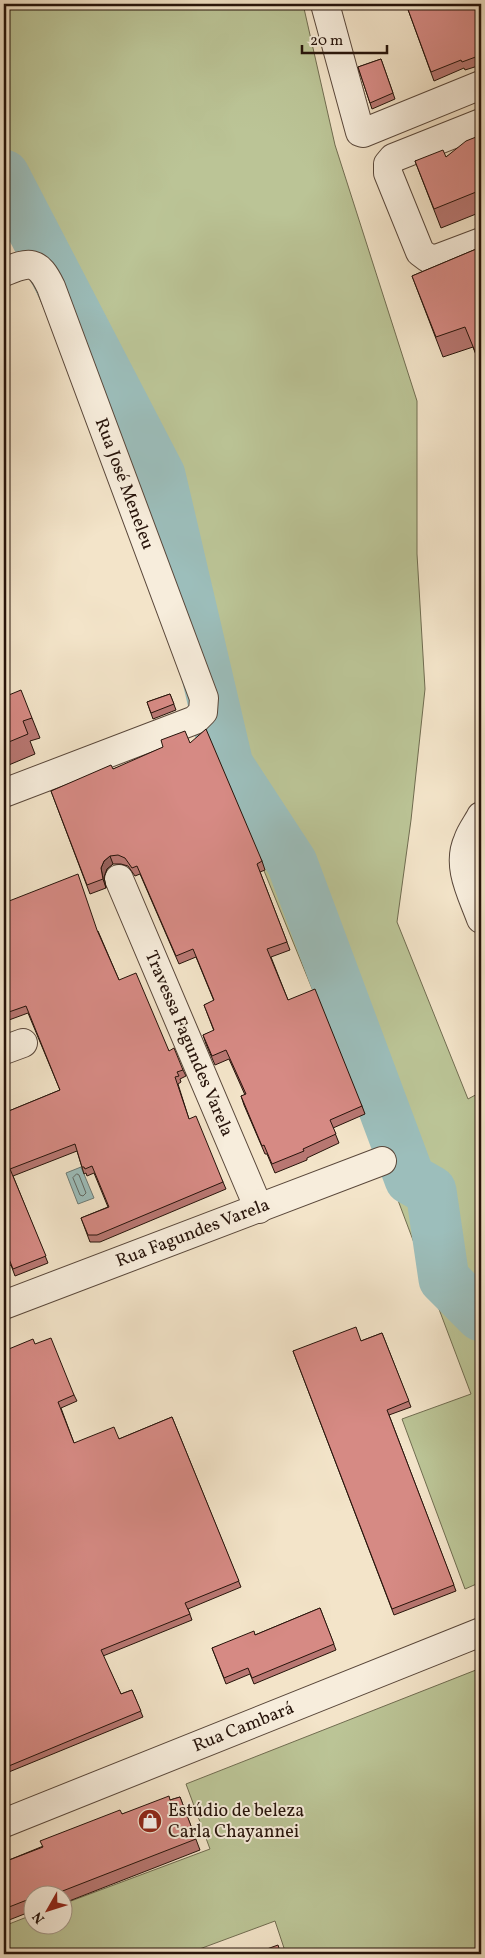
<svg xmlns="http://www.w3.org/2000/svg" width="485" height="1958" font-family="Vollkorn,serif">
  <rect width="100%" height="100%" fill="#f3e4c9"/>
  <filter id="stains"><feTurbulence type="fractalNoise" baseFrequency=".004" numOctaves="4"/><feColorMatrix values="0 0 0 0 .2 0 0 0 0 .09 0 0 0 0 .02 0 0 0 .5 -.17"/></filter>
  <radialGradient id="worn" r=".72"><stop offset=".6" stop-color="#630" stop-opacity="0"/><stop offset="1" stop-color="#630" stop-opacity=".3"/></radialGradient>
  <g fill="#bbc496" stroke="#706c50">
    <polygon points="4,4 303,4 335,145 417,401 417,554 425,689 411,820 397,922 468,1099 481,1092 481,1582 465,1589 402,1419 471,1394 393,1187 207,731 92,418 4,217"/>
    <polygon points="481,1668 481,1954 286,1954 275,1921 186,1954 4,1954 4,1926 32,1915 32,1926 62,1926 63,1904 210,1849 186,1784"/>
  </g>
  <polygon fill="#9cbebb" stroke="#6d7a74" points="81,1167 94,1198 78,1204 66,1173"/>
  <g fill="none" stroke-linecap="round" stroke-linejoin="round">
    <polygon stroke="#616862" stroke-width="1" points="77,1174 79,1175 86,1193 83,1196 80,1195 73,1178"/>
    <polyline stroke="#9cbebb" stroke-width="51" points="4,175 160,475 228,765 292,863 410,1179 431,1191 444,1279 481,1316"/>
    <g stroke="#59473a" stroke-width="30">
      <g id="minor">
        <polyline points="325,4 360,132 363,133 481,85"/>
        <polyline points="481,123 393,158 388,164 388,173 420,252 428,258 436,259 481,242"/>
        <path id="s1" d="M4,272C30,261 38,260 51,287L204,698L203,712L195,720L4,793"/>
        <path d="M481,816C477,824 471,831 468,840C456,866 472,894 481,919"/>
        <path id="s2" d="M119,879L259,1209"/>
        <polyline points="4,1050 23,1043"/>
        <path id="s3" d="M4,1305L382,1161"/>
        <path id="s4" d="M4,1823L481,1632"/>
      </g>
    </g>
    <use href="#minor" stroke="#f7eddc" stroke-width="28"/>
  </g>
  <g fill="#b87772" stroke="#26130a">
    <polygon points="406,4 481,4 481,65 465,70 464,68 434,81"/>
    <polygon points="381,59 395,99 372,109 358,67"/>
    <polygon points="481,135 481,212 441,228 415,161 446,157"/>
    <polygon points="481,247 481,368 473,347 443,357 412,276"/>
    <polygon points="170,694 176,710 153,719 147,702"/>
    <polygon points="4,697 32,718 40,738 30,741 35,754 4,767"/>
    <polygon points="190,743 262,861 265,870 260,872 290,950 271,957 288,1000 362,1106 365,1114 333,1128 339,1143 307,1158 307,1160 275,1173 267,1154 265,1154 244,1105 241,1096 245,1095 229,1059 215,1065 206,1044 203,1035 214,1031 204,1005 214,1001 196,957 179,964 140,874 135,876 128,866 121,864 113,864 107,869 104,877 106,888 90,894 51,791 113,769"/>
    <polygon points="98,931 119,980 169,1051 183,1070 186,1076 180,1079 181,1082 178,1084 189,1119 223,1182 226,1189 100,1242 90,1242 81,1218 108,1207 94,1173 87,1176 86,1173 84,1174 77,1151 13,1176 48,1263 15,1276 11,1265 4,1268 4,1113 60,1090 28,1013 9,1020 4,1008"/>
    <polygon points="382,1333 411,1407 389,1415 456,1591 394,1615 293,1351 361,1341"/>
    <polygon points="35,1344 74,1395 77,1401 61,1408 74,1443 119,1439 172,1417 241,1587 188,1609 192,1620 103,1656 121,1694 132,1690 143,1717 4,1774 4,1351"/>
    <polygon points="320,1608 336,1650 254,1684 250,1674 226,1684 212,1648 255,1635"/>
    <polygon points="180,1797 200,1850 64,1903 62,1900 62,1896 32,1896 32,1911 4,1922 4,1862 122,1814 170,1800"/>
  </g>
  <polygon fill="#96615c" stroke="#26130a" points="110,856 113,864 107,869 104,877 106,888 103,879 101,868 104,861"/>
  <g fill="#d68a84" stroke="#26130a">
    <polygon points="406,4 481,4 481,55 462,62 461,60 431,72"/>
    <polygon points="381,59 393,93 370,103 358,67"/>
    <polygon points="481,135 481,190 434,209 415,161 443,150 446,157 466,141"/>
    <polygon points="481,247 481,366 465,327 436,337 412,276"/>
    <polygon points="21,690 32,718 23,721 28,734 4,744 4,697"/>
    <polygon points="170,694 174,704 151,713 147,702"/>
    <polygon points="206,729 262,861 257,864 287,942 267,949 288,1000 315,989 362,1106 330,1120 336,1134 303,1149 304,1151 272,1164 264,1145 262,1146 241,1096 246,1094 226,1050 212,1056 203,1035 214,1030 204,1005 214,1000 193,949 176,956 137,866 132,868 125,858 118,855 110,856 104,861 101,868 103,879 87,885 51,791 111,765 113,769 163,747 161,740 185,731 190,743"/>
    <polygon points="78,874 97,930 119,980 136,973 169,1051 174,1048 183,1070 177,1072 179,1076 175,1077 189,1119 196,1116 223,1182 97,1235 88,1235 81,1218 109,1207 92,1166 85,1169 84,1167 82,1167 75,1144 10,1169 46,1256 13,1269 9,1259 4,1260 4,1113 60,1090 26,1006 6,1013 4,1007 4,903"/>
    <polygon points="356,1327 361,1341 382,1333 409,1401 387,1410 454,1585 392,1609 293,1351"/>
    <polygon points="51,1338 74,1395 58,1402 74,1443 114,1427 119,1439 172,1417 239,1581 185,1603 190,1614 101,1650 121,1694 132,1690 141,1711 4,1768 4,1351 33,1339 35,1344"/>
    <polygon points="320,1608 334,1644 252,1678 248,1668 224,1678 212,1648 254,1631 255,1635"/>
    <polygon points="169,1796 170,1800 180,1797 196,1839 60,1892 59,1889 41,1896 32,1896 32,1898 4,1909 4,1862 43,1847 40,1841 120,1810 122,1814"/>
    <polygon points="278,1945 281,1954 253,1954"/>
  </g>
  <defs>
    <g id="shop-disc" transform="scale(1.25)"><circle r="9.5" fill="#8f2418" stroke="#f7eddc"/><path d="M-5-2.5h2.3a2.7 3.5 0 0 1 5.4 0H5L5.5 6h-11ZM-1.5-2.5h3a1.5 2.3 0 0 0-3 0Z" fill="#fff"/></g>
  </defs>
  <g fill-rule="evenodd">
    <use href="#shop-disc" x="150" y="1821"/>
  </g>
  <g text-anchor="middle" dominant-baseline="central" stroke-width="4" stroke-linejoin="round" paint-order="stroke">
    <g font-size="18" fill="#26130a" stroke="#f7eddc">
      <text stroke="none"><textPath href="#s1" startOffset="269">Rua José Meneleu</textPath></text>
      <text stroke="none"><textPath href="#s2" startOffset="179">Travessa Fagundes Varela</textPath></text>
      <text stroke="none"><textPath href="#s3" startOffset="202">Rua Fagundes Varela</textPath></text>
      <text stroke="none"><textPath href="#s4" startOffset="258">Rua Cambará</textPath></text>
    </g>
    <g font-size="18" fill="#26130a" stroke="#f7eddc" text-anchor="start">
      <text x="168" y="1811">Estúdio de beleza<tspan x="168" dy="21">Carla Chayannei</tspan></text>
    </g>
  </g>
  <rect width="485" height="1958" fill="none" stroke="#f3e4c9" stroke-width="20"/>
  <rect x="5" y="5" width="475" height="1948" fill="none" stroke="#26130a" stroke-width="2.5"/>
  <rect x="10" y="10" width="465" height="1938" fill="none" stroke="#26130a"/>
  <g transform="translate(48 1910) rotate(231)"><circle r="24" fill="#f7eddc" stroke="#a39688"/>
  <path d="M0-4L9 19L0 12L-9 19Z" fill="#8f2418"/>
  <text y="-8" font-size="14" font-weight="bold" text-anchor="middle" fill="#26130a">N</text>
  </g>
  <path d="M302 45v8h85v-8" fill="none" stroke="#26130a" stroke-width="2.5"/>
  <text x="310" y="45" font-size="15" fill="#26130a" stroke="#f7eddc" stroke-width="4" paint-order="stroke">20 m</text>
  <rect width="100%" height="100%" filter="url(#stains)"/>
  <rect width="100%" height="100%" fill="url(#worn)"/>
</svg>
